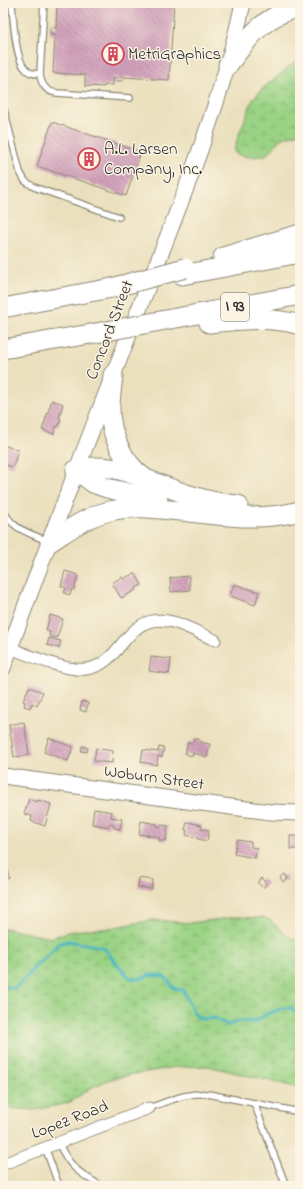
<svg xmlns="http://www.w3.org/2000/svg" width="303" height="1189" font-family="'Indie Flower',sans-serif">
  <defs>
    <pattern id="wetland-marsh" width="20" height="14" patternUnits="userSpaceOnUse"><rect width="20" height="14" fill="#9bd385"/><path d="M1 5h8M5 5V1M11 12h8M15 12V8" fill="none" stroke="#86b573"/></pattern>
    <pattern id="building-back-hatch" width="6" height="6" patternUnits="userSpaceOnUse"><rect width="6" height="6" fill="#d2a1bb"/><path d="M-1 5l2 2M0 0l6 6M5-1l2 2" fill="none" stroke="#ab8398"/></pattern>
  </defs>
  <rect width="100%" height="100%" fill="#fcf5e5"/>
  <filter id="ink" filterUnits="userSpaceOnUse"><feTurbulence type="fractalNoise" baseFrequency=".025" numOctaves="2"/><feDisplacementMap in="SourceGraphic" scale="8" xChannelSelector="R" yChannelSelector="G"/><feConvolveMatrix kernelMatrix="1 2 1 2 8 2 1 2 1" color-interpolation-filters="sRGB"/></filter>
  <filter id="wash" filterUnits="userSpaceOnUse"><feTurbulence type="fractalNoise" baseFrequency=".012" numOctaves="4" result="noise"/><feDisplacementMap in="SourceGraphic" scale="16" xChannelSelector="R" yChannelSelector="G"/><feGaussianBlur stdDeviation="0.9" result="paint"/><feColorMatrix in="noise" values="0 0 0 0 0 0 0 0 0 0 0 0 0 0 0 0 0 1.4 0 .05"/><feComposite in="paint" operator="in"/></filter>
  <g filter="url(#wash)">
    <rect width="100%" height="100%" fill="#ebe0bd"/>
    <g fill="url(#wetland-marsh)" stroke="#637f58">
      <path d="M300,58V133C294,134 288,136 282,138C275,142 274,150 267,154C260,158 240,158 234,152L238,137L253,99L263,88Z"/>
      <polygon points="237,917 257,918 262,917 270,920 287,936 300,942 300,1088 207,1066 176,1067 129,1075 111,1079 92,1087 70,1102 60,1105 34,1110 3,1108 3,928 51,938 68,932 90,929 104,929 153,920 190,923"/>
    </g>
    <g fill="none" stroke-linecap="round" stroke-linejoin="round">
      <path stroke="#48b6c3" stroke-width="3" d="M3,987L15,988L30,973L37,964L46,958L58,944L68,941L102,947L106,950L112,958L127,975L131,978L141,979C148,974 161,973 168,980C170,983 171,986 174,988C176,989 180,990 183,990L194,1013L198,1017L203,1019L214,1018L228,1025L239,1021L255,1022L269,1013L285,1008H291L300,1015"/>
    </g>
    <g id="blocks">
      <g fill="url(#building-back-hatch)">
        <polygon points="57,3 174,3 169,80 124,77 123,81 117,81 117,77 114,77 113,85 105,85 104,87 85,86 85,75 53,73 55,35 50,34 50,27 56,28"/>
        <polygon points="52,122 141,152 126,196 37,166"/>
        <polygon points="52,400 63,404 59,418 61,419 58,427 56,426 54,434 42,430"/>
        <polygon points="3,445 18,450 13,467 3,464"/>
        <polygon points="65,571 78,575 74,590 72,589 70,595 64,593 66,588 61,586"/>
        <polygon points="135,573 142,585 135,588 136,590 121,598 112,583 122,577 123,579"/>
        <polygon points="189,576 190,590 171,592 170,578"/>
        <polygon points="234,584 259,592 255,605 230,596"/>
        <polygon points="50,615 63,619 57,638 49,636 50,632 46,631"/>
        <polygon points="49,638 61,641 59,648 47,645"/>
        <polygon points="151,657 171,659 169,674 149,671"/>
        <polygon points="29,687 43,692 37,706 32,703 30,708 24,706 25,702 23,701"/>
        <polygon points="82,701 88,703 86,712 80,710"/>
        <rect x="296" y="715" width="4" height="13"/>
        <polygon points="24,722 29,755 14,757 9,725"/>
        <polygon points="49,738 73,747 68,761 44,752"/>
        <polygon points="194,738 200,740 200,742 210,744 207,757 193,753 193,756 185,754 188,742 193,743"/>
        <polygon points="82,746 88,748 87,752 81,751"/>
        <polygon points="159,747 164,748 162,757 158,756 157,765 141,762 143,750 158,752"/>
        <polygon points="96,748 113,751 112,763 94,761"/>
        <polygon points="29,799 37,802 38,800 51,804 45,826 31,821 32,816 24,814"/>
        <polygon points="94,809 112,812 111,817 122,819 120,829 114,828 114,825 109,824 109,827 92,824"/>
        <polygon points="141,821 157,824 157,826 161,827 161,825 168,826 166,841 159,840 159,837 139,834"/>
        <polygon points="187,822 202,825 201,829 209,830 207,841 198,839 198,838 186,835 187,830 185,830"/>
        <rect x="290" y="836" width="10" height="13"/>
        <polygon points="237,840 251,842 251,847 257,848 255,858 234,854"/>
        <polygon points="7,868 9,878 3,880 3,869"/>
        <polygon points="285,874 288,879 283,882 280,877"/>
        <polygon points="139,878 153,880 152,889 138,887"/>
        <polygon points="262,878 267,883 263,888 258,883"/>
      </g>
    </g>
  </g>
  <g filter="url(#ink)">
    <use href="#blocks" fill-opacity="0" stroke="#8b8674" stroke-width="1"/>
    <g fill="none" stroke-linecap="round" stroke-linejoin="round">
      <g stroke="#8b8674" stroke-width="8">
        <g id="lane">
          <path d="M12,3C13,17 15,56 24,67C28,73 33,74 40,74"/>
          <path d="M44,3L40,74C41,85 47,92 57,93L130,98"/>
          <polyline points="3,106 20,172 25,181 34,187 119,217"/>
          <path d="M3,509C12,530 28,532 47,541"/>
          <polyline points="254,1103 286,1186"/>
          <path d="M149,1108C169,1101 187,1092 208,1094L300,1112"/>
          <path d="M58,1142C70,1168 78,1172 101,1186"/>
          <polyline points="45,1147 59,1186"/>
        </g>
      </g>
      <g stroke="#8b8674" stroke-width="13">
        <g id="street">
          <path d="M10,648C29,655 67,672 86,669C125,664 124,610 173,622C187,626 201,634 215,640"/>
          <polyline points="3,1164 149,1108"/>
        </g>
      </g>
      <g stroke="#8b8674" stroke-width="17">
        <g id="secondary">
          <path d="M3,668C47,544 95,421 143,299C181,202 221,105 243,3"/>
          <polyline points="3,776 231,807 271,812 300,813"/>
        </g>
      </g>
      <g stroke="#8b8674" stroke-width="21">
        <g id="highway">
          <path d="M228,65C249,37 264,15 300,7"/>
          <polyline points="223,257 300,234"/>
          <polyline points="182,275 300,253"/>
          <polyline points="3,308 112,288"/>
          <polyline points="171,319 300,295"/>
          <path d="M209,323C239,320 271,316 300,325"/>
          <polyline points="3,349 96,333"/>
          <path d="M113,375C112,386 110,397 110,409C110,434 123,462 143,477"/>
          <path d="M76,470C109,460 136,476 167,487C190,496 213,503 238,505"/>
          <polyline points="76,470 93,483 107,488 158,500"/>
          <path d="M50,542C70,529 90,514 115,510C133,506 151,508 170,510C214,514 256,523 300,511"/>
        </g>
      </g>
      <use href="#lane" stroke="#fff" stroke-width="5.5"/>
      <use href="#street" stroke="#fff" stroke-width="11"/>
      <use href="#secondary" stroke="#fff" stroke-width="15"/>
      <use href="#highway" stroke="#fff" stroke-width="19"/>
      <g stroke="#8b8674" stroke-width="21" stroke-linecap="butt">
        <g id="highway-bridge">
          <polyline points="112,288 185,268"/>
          <polyline points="96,333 171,319"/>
        </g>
      </g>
      <use href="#highway-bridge" stroke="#fff" stroke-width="19"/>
    </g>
  </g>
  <defs>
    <g id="building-ring" transform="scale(1.15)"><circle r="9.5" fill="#fcf5e5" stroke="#d1495b" stroke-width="1.5"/><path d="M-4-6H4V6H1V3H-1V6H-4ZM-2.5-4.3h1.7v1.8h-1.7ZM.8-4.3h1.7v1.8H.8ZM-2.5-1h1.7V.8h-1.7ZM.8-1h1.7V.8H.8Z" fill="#d1495b"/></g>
  </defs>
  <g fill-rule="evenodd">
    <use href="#building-ring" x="113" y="54"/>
    <use href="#building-ring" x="89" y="159"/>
  </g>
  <g text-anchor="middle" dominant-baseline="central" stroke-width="3" stroke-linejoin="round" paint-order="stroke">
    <rect fill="#fcf5e5" stroke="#6a6863" stroke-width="1" x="221" y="293" width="28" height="28" rx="3"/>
    <g font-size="16" font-weight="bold" fill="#2b2b2b">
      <text x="235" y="307">I 93</text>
    </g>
    <g font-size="17" fill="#2b2b2b" stroke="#fcf5e5" text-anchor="start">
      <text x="128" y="54">MetriGraphics</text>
      <text x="104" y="149">A.L. Larsen<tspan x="104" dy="20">Company, Inc.</tspan></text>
    </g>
    <g font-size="17" fill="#2b2b2b" stroke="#fcf5e5">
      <text transform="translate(110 330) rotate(-69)">Concord Street</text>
      <text transform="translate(154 778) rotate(8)">Woburn Street</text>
      <text transform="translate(70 1120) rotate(-21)">Lopez Road</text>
    </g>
  </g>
  <rect width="303" height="1189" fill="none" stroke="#fcf5e5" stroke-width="16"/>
</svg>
